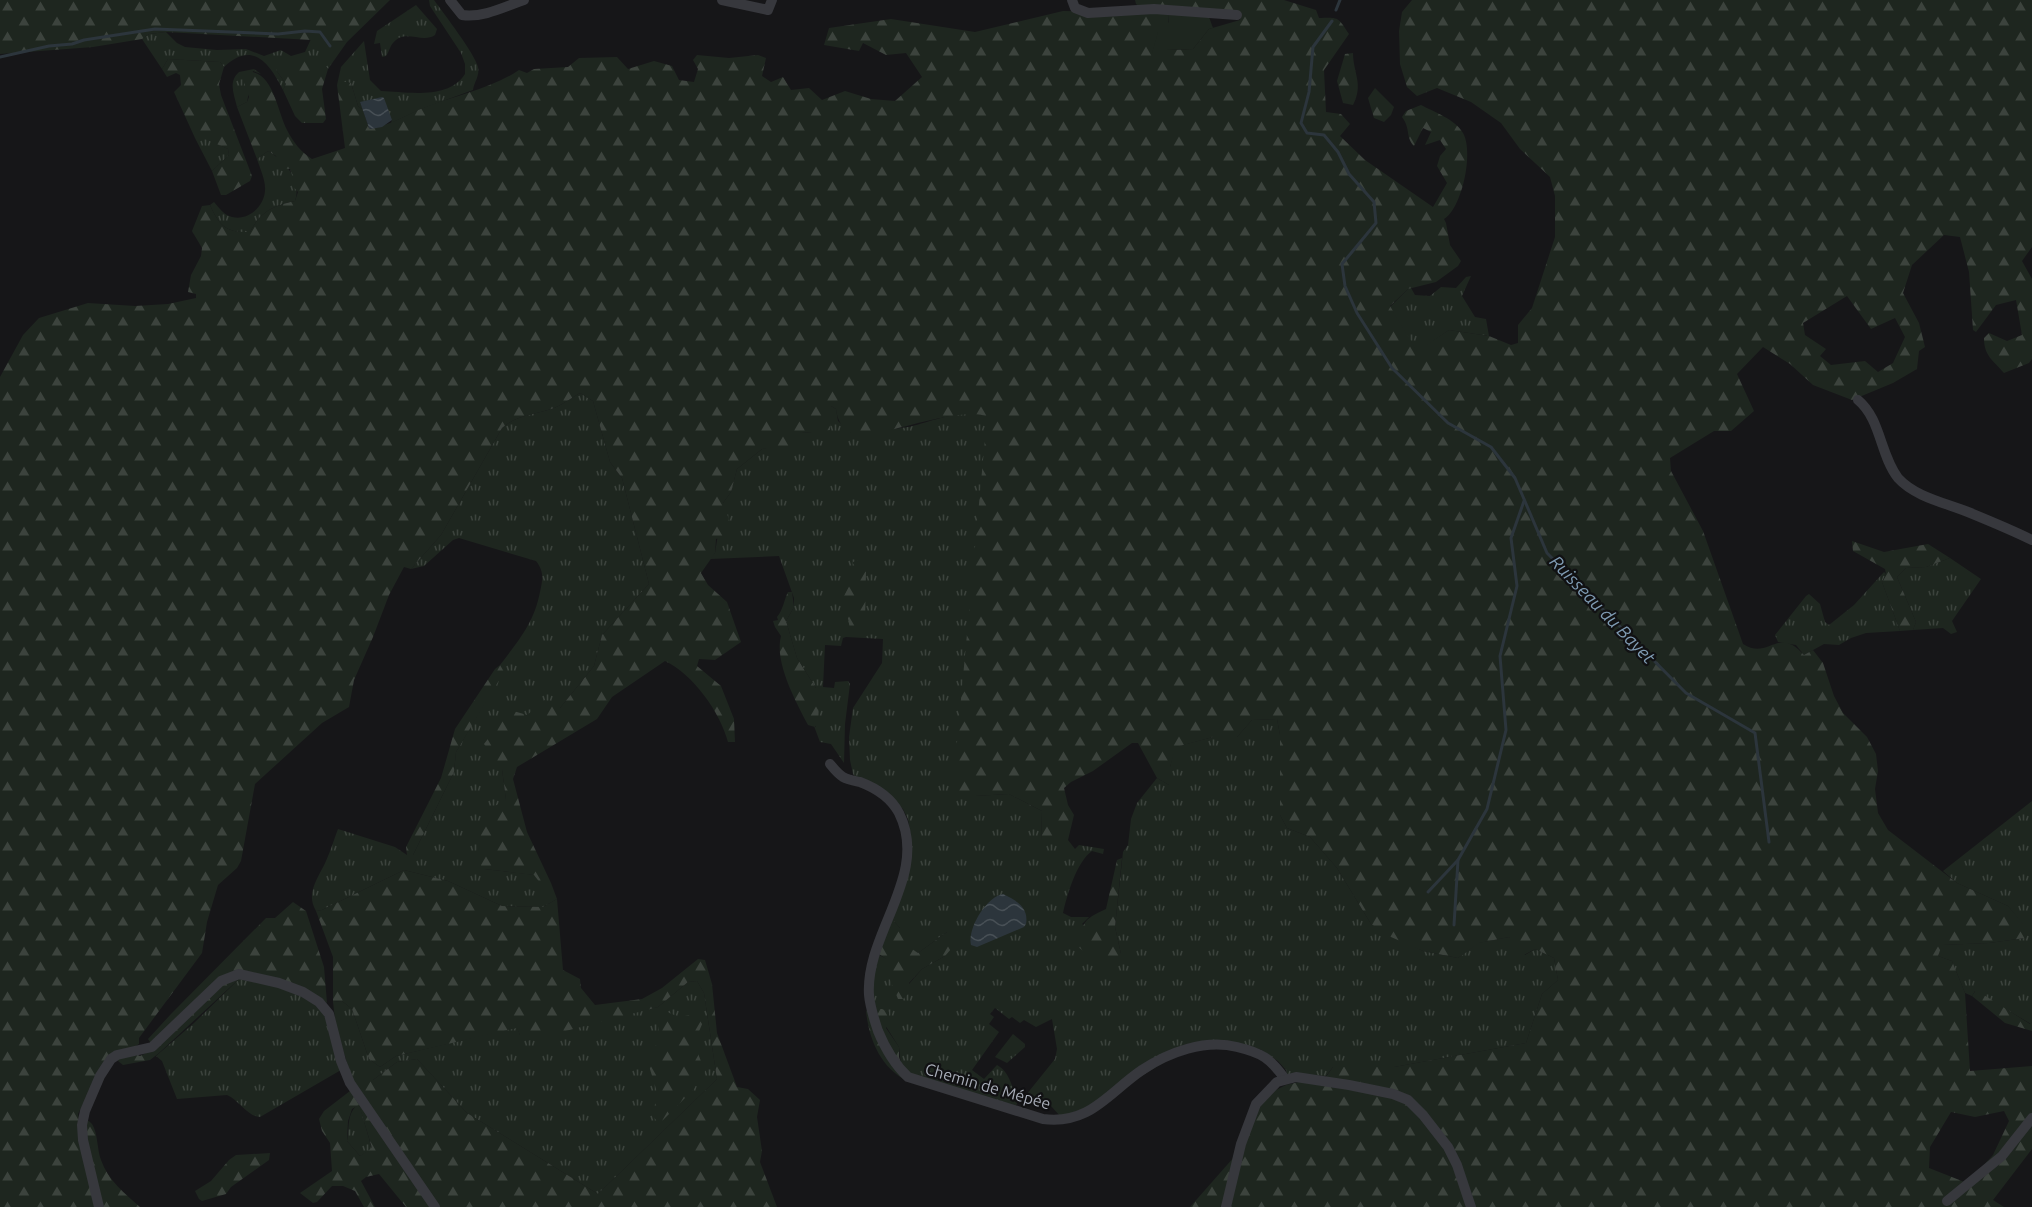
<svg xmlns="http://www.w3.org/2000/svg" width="2032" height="1207" font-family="Ubuntu,sans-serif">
  <defs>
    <pattern id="grass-tufts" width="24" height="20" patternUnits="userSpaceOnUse" patternTransform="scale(1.5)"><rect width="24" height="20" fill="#1e261f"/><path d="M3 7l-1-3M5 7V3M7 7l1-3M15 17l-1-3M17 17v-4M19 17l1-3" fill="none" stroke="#3c433d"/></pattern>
    <pattern id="forest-firs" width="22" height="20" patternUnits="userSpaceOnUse" patternTransform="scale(1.5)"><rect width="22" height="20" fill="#1e261f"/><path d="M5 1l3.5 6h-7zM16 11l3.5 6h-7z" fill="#3c433d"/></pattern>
    <pattern id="water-waves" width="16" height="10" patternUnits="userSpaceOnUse" patternTransform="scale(1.5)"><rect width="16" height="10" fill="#2c353c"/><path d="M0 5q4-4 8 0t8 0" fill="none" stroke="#485056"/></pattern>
  </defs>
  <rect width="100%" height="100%" fill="#161618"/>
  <g fill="url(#grass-tufts)">
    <path d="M429,0H434C444,14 475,54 478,67C480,76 474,82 473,90L421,109L391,123L392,120L360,102L363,110L358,106L351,83L341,82L337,85L341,67L364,41L370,80L381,91C407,92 449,100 465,74V64L461,53L430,6Z"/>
    <path d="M416,5L437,29L435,35C422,44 405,28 393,43C390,46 389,52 386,56L382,57L380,43L374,44L377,31Z"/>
    <path d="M166,32L177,43L185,47L217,50L246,49L264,56L281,50L291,56L305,52L311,39L347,42L328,69L322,63L276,70L286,84L283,90C269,63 253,40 224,67L220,62L168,59L162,69L142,39L149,34Z"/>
    <path d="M254,69L261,74L253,71L247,102L237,107C234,94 228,82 239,72Z"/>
    <polygon points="203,137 228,149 229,155 212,171 195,138"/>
    <path d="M268,151C285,161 302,180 295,201C273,206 261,211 250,232C227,233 219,226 210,205L214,202C219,208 224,215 232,217C249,221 264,206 265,191C266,180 260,169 257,159Z"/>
    <polygon points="1471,276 1462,296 1475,317 1486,319 1489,336 1449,330 1417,352 1390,307 1408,289 1411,288 1415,295 1430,296 1441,287 1456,288 1466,277"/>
    <path d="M580,393L593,401L610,462L622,478L649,584L602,635L594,666L560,708L502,769L506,800L484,869L535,875L541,883H551L557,899L543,907L502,906L448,881L404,870L322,910L316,911C305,893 319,877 326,861C331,850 334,839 338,829L395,847L407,855H413L454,772L456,752L503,672L500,665C519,640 534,623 540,592C543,579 544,571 536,561L459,538L453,540L424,566L411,569L441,535L502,428C517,415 533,415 551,409C561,406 571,398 580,393Z"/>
    <path d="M831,406L836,409L838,421L851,433C870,431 889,430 908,427C928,423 969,405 988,417L975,796L1009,794L1042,811L1041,840H1068L1075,849L1079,845L1104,849L1103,854L1092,851C1077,861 1067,895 1063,913L1071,917H1089L1082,924L1121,954L1115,927L1123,852L1128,845L1131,819L1137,803L1157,778L1169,785L1170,767L1175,747L1213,737H1237L1252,720L1277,719L1280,735V815L1287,828L1310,837L1337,868L1371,924L1423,951L1458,958L1478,943L1509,937L1525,955L1535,949L1554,958L1558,980L1542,994L1526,1043L1394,1067H1333L1326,1076L1287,1075L1286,1070L1278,1061L1260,1049L1198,1042L1093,1105L1061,1117L1051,1106L1026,1095L1055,1059L1057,1049L1052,1019L1036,1027L1024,1020L1020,1023L1012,1017L1009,1019L995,1008L990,1014L994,1017L989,1024L999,1032L972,1070L984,1079L997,1065C1010,1072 1012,1088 1018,1101L1016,1106L913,1075L901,1065L899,1047L875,1009L872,983L879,955L889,960L909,984L922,969L945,956L947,932L918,953L912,950L910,928H900L892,919L911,862L912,843L908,819L903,809L856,778L853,774L850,760L849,737L853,708L882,663L883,639L846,637L843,638L841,646L825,645L823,687L834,688L835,682L848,681L850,684L845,724L844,763L831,744L820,742L814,726L816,727V688L797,658L786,621L794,607V598L779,556L710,559L715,553L723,503L731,492L737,469L762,449L776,446L801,432L812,433Z"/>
    <polygon points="1950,558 1981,579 1952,621 1957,632 1951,634 1943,628 1913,630 1916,622 1897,577 1906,568 1926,567"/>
    <polygon points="1884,572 1886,574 1882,582 1900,631 1866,633 1851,638 1839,645 1824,644 1804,655 1796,645 1778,642 1775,635 1806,596 1809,594 1820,604 1825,622 1829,625 1854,605"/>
    <polygon points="2032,801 2032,1022 2031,1024 1975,991 1972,996 1965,993 1952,961 1938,956 1941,945 1989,943 2025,938 2029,932 2008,906 1957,883 1943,871"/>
    <path d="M240,978C267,985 309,987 324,1015C333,1031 336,1052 341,1070L260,1117C248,1117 239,1100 227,1095L177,1099L162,1061L156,1056L194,1023Z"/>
    <polygon points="697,981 704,993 717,1079 598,1194 467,1113 417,1059 397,1062 373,1080 352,1079 336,1027 333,1002 342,1001 352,1009 369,1059 380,1067 396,1056 517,1027 520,1035 658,1007 688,982"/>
    <polygon points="1013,1034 1025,1044 1025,1047 1007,1063 995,1057"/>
    <path d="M359,1104L372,1149L360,1156L347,1141C350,1127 346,1113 359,1104Z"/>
  </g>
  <g fill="url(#forest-firs)" fill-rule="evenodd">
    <polygon points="0,0 390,0 347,42 166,32 149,34 142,39 93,47 0,54"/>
    <path d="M1135,0H1284L1316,10L1319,18C1339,17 1338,17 1349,34L1324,70L1326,112L1341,114L1350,124L1340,136L1365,160L1433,207L1447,183L1437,166L1440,156L1446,149L1440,140L1425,145L1431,132L1423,128L1414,146C1405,136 1411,129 1402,117L1406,111L1421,105C1434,112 1455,119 1463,133C1474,152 1462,208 1444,219L1446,223L1450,245L1461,261L1458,266L1436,282L1408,289L1390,306L1417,351L1449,330L1489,336L1511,345L1518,343V325L1532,308L1555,237V196L1550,177L1520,149L1501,123L1471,102L1437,88L1417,96L1407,87L1400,64L1399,31L1402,12L1412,0H2032V247L2022,261L2032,279V359L2029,363L2004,373C1993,360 1984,356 1984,338L1989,333L2007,341L2022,335L2016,300L1996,305L1976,332L1973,330L1969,272L1960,237L1944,235L1912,265L1903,293L1919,323L1925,347L1919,351L1917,369L1893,383L1852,400L1813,385L1790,364L1763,347L1737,374L1754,411L1731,431H1714L1670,458L1671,471L1703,531L1743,644C1769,661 1777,625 1804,655L1813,650L1823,663L1834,696L1843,713L1867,737L1876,754L1878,771L1875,789L1878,813L1888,830L1957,883L2008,906L2030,932L2025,938L1989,943L1942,945L1938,956L1952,961L1965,993L1970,1071L2032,1066V1149L1993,1200L2004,1207H1190L1242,1148L1257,1110L1274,1091L1286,1085L1299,1082L1323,1081L1333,1067H1394L1526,1043L1542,994L1558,980L1554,958L1535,949L1524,955L1518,953L1509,937L1479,943L1458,958L1423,951L1391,937L1371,924L1337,868L1310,837L1287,828L1280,815V735L1277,719L1252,720L1237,737H1213L1176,747L1170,767L1174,781L1169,785L1157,778L1138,743H1132L1093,771L1071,782L1064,788L1068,805L1074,815L1068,840L1041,841L1042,811L1009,794L975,796L960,795L954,775L987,417C971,406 903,428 881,432C872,433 862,437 853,434C842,430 837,419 836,409L831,406L830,430L812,433L801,432L791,451L782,455L776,447L762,449L737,469L731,492L723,503L734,533L716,539L715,553L701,573L708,585L727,602L741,642L715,660L699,659L697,666L721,686L734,719L735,742H728C720,712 693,674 665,661L612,697L597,719L517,767L513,779L527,832L551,883L541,884L534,875L484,869L475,859L484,812L506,800L502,769L484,744L510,710L527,715L545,700L560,708L594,666L602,635L649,584L622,478L610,462L593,401L580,393C571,398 561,406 551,409C533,415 517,415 502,428L441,535L411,569L404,567L389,595L373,637L354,680L349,707L322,723L255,784L241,861L237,868L218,885L207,922L202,953L139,1038V1044L102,1066L78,1114L79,1119C84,1120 88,1119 92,1124C98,1133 97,1150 101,1160C108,1180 124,1193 140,1207H0V377L23,335L39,318L88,303L135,306L168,304L196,298V294L188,292L191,275L201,256L202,248L192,231L202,206L210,205C219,226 227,233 250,232C261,211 273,206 295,201L298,192L290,183L293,178L290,169L280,168L276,156L268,151L257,159L237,107L247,102L249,97L242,76L246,72C273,69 277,111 287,130C293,142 301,152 312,159L345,148L337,85L340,81L351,83L358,106L363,110L369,128L371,129C390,125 406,115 423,108C454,96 493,88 519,70L527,73L534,69L568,67L579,58L617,57L628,69L654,61L672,66L679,80L694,82L698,69L693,60L697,55L729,58L758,55L766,58L762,76L771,82L783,77L791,90L809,88L822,100L845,91L871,99L895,101L922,77L906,53L886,55L863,43L859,51L824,45L829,28L891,19L975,32L1063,11L1169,13L1167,50L1193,49L1209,29L1240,20L1241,13L1140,7L1136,4ZM1847,296L1871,329L1895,318L1905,337L1893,363L1878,372L1865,361L1831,365L1820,356L1826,349L1805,335L1803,323ZM2004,1111L2009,1121L1993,1155L1967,1183L1929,1168L1930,1147L1951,1112L1975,1117Z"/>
    <path d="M1353,53C1353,73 1364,84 1353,105L1343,103L1337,81L1345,54Z"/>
    <polygon points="168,59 220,62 224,67 219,84 221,95 252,176 250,181 226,195 221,195 212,171 229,155 228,149 203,138 195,138 174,92 181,85 180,75 176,73 167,77 162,69"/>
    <polygon points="291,59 323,63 328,69 322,89 326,119 323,123 302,123 295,116 283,90 286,84 276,70 277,65"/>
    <polygon points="1375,88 1394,107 1391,115 1384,122 1374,118 1368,98"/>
    <polygon points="1852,541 1884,552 1928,544 1950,558 1926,567 1906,568 1897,577 1916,622 1913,630 1900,631 1882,582 1886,574 1885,569 1853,551"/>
    <polygon points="863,559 866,571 865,623 861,630 851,631 843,598 852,580 853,562"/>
    <path d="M788,592H792L794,607L786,621L797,658L816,688L819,696L818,723L815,727L808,725C796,702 774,662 781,636L775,627L773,621L778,620L777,617C783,610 784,600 788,592Z"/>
    <polygon points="500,665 504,672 456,752 454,772 413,855 407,855 406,847 441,778 455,729 495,669"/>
    <path d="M1122,858L1115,927L1121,954L1116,967L1105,966L1078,947C1083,922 1082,920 1106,909L1117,860Z"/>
    <path d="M404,870L448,881L502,906L543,907L557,899L563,970L580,979L581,988L595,1005L642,999L662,988L698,959L705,960L712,984L717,1033L737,1087L748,1089L760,1100L757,1117L762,1151L760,1162L777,1207H406L379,1174L366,1177L361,1181L375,1207H364L355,1191L343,1186H332L317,1202L313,1203L300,1193L332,1171L330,1143L322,1131L319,1119L324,1111L350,1091L352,1079L363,1075L373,1080L397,1062L417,1059L467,1113L598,1194L717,1079L704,993L697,981L688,982L658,1007L527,1041L520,1035L517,1028L396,1056L380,1067L369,1059L352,1009L342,1001L333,1002V957L316,911L322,910ZM359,1105L372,1148L360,1156L347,1141L348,1121L352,1109Z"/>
    <polygon points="293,902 306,911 324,967 327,1003 304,988 240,978 159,1053 150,1060 123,1065 118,1061 120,1056 133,1053 140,1056 146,1053 152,1045 148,1039 171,1014 266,918 275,918"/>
    <polygon points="892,919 900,928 910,928 915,932 912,949 918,953 947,932 956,932 958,941 945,956 922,969 909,983 909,993 903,999 898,999 888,975 889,961 879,954"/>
    <polygon points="1976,990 2030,1024 2032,1022 2032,1031 2005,1023 1972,996"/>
    <path d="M875,1009H882L889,1012V1022L886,1028L899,1047V1057L907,1081C880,1067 869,1039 866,1011Z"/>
    <polygon points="667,1012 679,1017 696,1014 703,1022 694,1043 705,1072 693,1090 659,1124 653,1116 657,1092 646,1056 659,1042 658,1018"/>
    <polygon points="270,1153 269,1160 231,1187 226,1194 202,1201 199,1199 195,1191 211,1181 229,1160 236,1155"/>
  </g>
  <polygon fill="#1e261f" points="1169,13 1209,17 1213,28 1209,29 1193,49 1167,50 1157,58 1152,53 1158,32 1169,22"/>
  <g fill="url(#water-waves)">
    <polygon points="382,97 384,98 392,120 382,127 371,129 369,128 360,102"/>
    <path d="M1003,894C1016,900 1029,908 1026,924L1024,927L977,947L971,945C967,929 986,897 1003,894Z"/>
  </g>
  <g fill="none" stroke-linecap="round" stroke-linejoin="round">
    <g stroke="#2c353c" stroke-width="3">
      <polyline points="1336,10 1340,0"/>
      <polyline points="1332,21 1313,47 1309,92 1301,123 1307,133 1324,135 1338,152 1349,174 1374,202 1376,223 1342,264 1345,286 1357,313 1392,368 1448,423 1491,447 1515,478 1547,553 1686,693 1755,733 1769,842"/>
      <polyline points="0,57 49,46 72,44 84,40 155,29 278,34 305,31 320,32 330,46"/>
      <polyline points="1428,892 1458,860"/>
      <polyline points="1454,925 1458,860 1487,809 1506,730 1500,656 1517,586 1511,538 1524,501"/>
    </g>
    <g stroke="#37383d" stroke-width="10">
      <path d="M450,0L462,15C483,18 504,7 524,0"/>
      <polyline points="722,0 768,10 772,0"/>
      <polyline points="1072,0 1075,8 1088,13 1154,9 1237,15"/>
      <path d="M1858,400C1881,419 1880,455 1898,478C1915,497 1946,503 1968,512C1990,521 2012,530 2032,540"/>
      <path d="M830,764C834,769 838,774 843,777C848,780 855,781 860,782C876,788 891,798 899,813C930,875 865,933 869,995C870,1007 874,1019 878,1031C885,1048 894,1064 908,1077L1043,1119C1090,1125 1108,1093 1142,1070C1169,1052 1205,1039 1237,1047C1262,1053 1270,1058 1285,1079"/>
      <polyline points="1947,1201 2002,1156 2032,1118"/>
      <polyline points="99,1207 83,1140 82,1125 85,1111 100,1076 111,1059 117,1055 152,1047 221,981 239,974 279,983 303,992 319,1002 329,1014 341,1061 350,1083 435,1207"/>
      <polyline points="1226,1207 1241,1144 1256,1104 1277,1082 1296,1077 1349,1085 1393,1094 1408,1100 1423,1115 1448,1147 1457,1165 1471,1207"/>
    </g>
  </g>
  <g text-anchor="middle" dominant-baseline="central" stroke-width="4.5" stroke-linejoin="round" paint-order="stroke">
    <g font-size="16" fill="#a8adb8" stroke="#111113">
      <text transform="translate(988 1086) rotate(16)">Chemin de Mépée</text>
    </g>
    <g font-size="18" font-style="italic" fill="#7f9bb3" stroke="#111113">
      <text transform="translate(1603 609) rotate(46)">Ruisseau du Bayet</text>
    </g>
  </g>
</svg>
